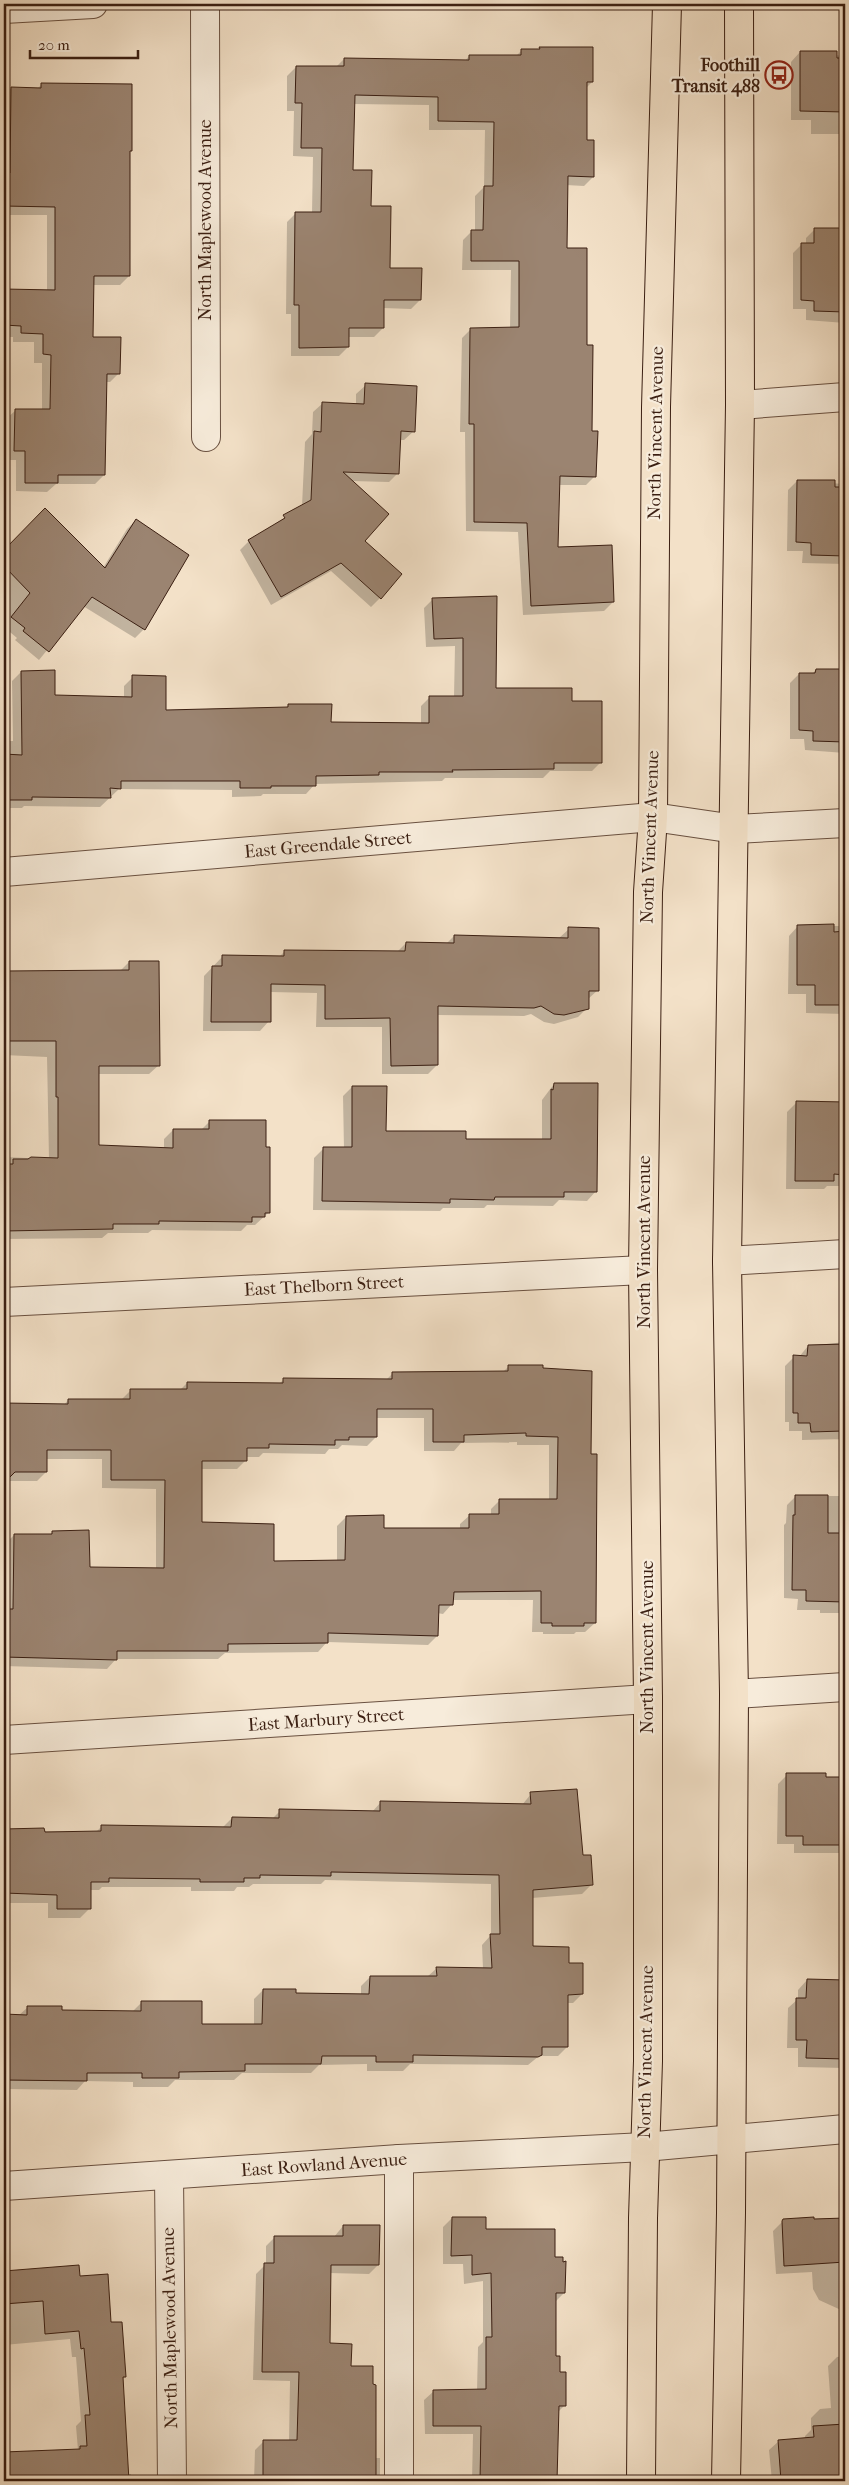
<svg xmlns="http://www.w3.org/2000/svg" width="849" height="2485" font-family="'IM FELL French Canon',serif">
  <rect width="100%" height="100%" fill="#f3e1c8"/>
  <filter id="stains"><feTurbulence type="fractalNoise" baseFrequency=".004" numOctaves="4"/><feColorMatrix values="0 0 0 0 .2 0 0 0 0 .09 0 0 0 0 .02 0 0 0 .5 -.17"/></filter>
  <radialGradient id="worn" r=".72"><stop offset=".6" stop-color="#630" stop-opacity="0"/><stop offset="1" stop-color="#630" stop-opacity=".3"/></radialGradient>
  <g fill="#0003" fill-rule="evenodd">
    <polygon points="540,48 592,82 586,88 586,141 593,177 584,186 566,185 566,249 586,346 595,476 586,485 558,485 557,549 613,602 604,611 523,615 518,532 466,531 465,432 460,432 462,338 471,329 510,328 511,270 462,270 463,240 472,231 475,231 475,196 484,187 485,130 429,130 429,105 353,104 352,171 370,207 388,269 420,300 411,309 383,308 383,328 374,337 348,337 348,347 339,356 291,356 291,314 286,314 287,222 296,213 312,213 313,157 293,156 294,111 287,111 287,76 296,67 336,67 344,59 465,61 469,56 515,57 522,50 537,50"/>
    <polygon points="800,52 845,56 845,134 811,134 811,120 791,120 791,62"/>
    <polygon points="42,84 128,152 129,276 120,285 93,285 92,338 119,373 110,382 106,382 104,475 95,484 56,484 47,492 16,491 16,460 6,460 6,419 16,410 42,410 42,363 34,363 34,342 13,342 13,337 4,337 4,290 47,291 47,215 4,215 4,93 12,88 37,89"/>
    <polygon points="815,229 845,229 845,323 806,320 806,309 793,309 793,253 802,244 806,244 806,238"/>
    <polygon points="366,385 414,431 404,440 400,440 398,473 389,482 351,481 363,541 380,598 371,607 331,571 271,605 240,550 249,541 302,506 305,442 312,434 313,412 323,403 356,405 356,394"/>
    <polygon points="797,481 845,484 845,564 802,563 803,551 787,551 788,490"/>
    <polygon points="45,510 103,568 127,529 136,520 144,629 135,638 83,606 39,660 15,640 17,638 4,627 4,552"/>
    <polygon points="496,597 495,689 570,702 601,762 592,771 550,771 543,778 445,778 442,781 315,784 306,794 263,794 261,796 232,797 232,790 119,789 100,807 24,806 22,808 4,808 4,741 13,741 12,681 21,672 54,697 124,698 124,686 133,677 165,711 285,709 288,705 330,724 421,724 421,706 430,697 454,697 455,646 426,647 424,608 433,599"/>
    <polygon points="816,670 845,670 845,753 805,750 804,739 790,739 790,683 799,674 812,674"/>
    <polygon points="798,926 845,926 845,1014 806,1013 806,994 788,994 789,936"/>
    <polygon points="569,929 598,990 588,999 587,1008 578,1017 554,1024 544,1022 531,1014 524,1016 437,1015 437,1065 428,1074 382,1074 382,1027 316,1027 317,993 270,992 269,1021 260,1031 203,1031 204,976 223,956 279,957 285,951 397,952 406,943 446,944 454,936 559,938"/>
    <polygon points="129,962 159,1065 149,1074 97,1074 98,1147 164,1149 164,1139 173,1130 200,1131 210,1121 268,1213 255,1225 247,1225 241,1231 152,1230 148,1233 108,1233 102,1238 4,1239 4,1157 49,1159 47,1057 4,1055 4,972 120,971"/>
    <polygon points="554,1084 596,1191 587,1201 559,1200 553,1206 487,1205 484,1208 443,1208 440,1211 313,1210 314,1158 323,1149 344,1149 343,1096 352,1087 385,1132 464,1140 542,1140 542,1100"/>
    <polygon points="796,1103 845,1103 845,1186 827,1186 824,1189 786,1189 787,1112"/>
    <polygon points="845,1342 845,1613 820,1613 820,1610 797,1610 798,1599 784,1598 784,1525 786,1523 787,1505 796,1496 844,1496 845,1439 802,1440 802,1431 789,1431 789,1422 785,1422 785,1366 794,1357 799,1357 808,1346"/>
    <path d="M509,1366L590,1455L595,1623L585,1632H576L574,1634H543V1632H532L533,1600H452V1604L443,1614L437,1613V1636L428,1645L327,1642L318,1652L225,1653L218,1659H116L107,1669L4,1666L5,1544L14,1535L49,1536L53,1532L89,1568L156,1569V1489L102,1488V1459H46V1472L37,1481H4V1404L64,1405L68,1400H121L130,1391L180,1390L187,1383L279,1384L284,1379L386,1380L393,1373L503,1372ZM376,1418H424V1451H454L461,1443L517,1442V1445H549V1501L500,1500L491,1509V1515H470L460,1524V1530H383L346,1517L337,1526V1562H272L201,1524V1469H237L246,1460V1457H259L263,1453L325,1454L329,1449H338L342,1445L367,1446L376,1437Z"/>
    <polygon points="787,1775 845,1778 845,1906 841,1906 842,1853 794,1853 794,1844 777,1844 778,1784"/>
    <polygon points="531,1794 581,1857 591,1885 582,1894 532,1898 532,1948 567,1964 582,1994 573,2003 567,2003 567,2047 558,2056 539,2056 528,2065 410,2064 403,2071 367,2071 367,2064 319,2065 311,2073 242,2073 234,2080 175,2080 168,2087 133,2087 133,2082 85,2081 77,2090 7,2089 4,2092 4,2016 18,2016 28,2007 61,2012 132,2012 142,2002 200,2026 254,2026 254,1999 263,1990 295,1995 361,1995 361,1986 370,1977 427,1977 437,1968 483,1969 482,1945 491,1935 491,1884 325,1880 321,1884 253,1884 249,1887 237,1887 234,1891 191,1891 191,1887 102,1887 99,1890 89,1890 89,1909 80,1918 48,1918 48,1903 4,1903 4,1830 95,1833 102,1826 223,1827 232,1818 272,1819 280,1811 372,1812 381,1802 522,1805"/>
    <polygon points="807,1980 845,1981 845,2068 798,2067 798,2048 787,2048 788,2008 798,1999 798,1990"/>
    <polygon points="452,2218 554,2258 564,2293 555,2302 555,2357 565,2405 557,2413 556,2481 472,2481 473,2434 425,2434 424,2400 434,2391 477,2391 478,2347 483,2342 483,2281 464,2284 463,2264 443,2264 443,2227"/>
    <polygon points="845,2219 845,2481 772,2481 769,2450 779,2441 805,2439 805,2436 811,2430 811,2418 820,2409 831,2408 828,2366 837,2357 844,2356 841,2310 819,2300 813,2289 812,2272 776,2274 773,2231 784,2220"/>
    <polygon points="343,2226 378,2265 369,2274 329,2273 329,2344 350,2367 375,2458 380,2458 380,2481 254,2481 255,2450 264,2441 289,2441 290,2381 253,2380 256,2274 266,2264 266,2246 275,2237 334,2237"/>
    <polygon points="78,2267 79,2278 110,2324 125,2377 121,2380 127,2474 131,2474 132,2481 4,2481 4,2454 78,2450 76,2426 81,2421 76,2357 72,2357 70,2339 4,2345 4,2272"/>
  </g>
  <g fill="#9b8471" stroke="#3b1f12" fill-rule="evenodd">
    <polygon points="539,47 593,47 593,82 587,82 587,140 594,140 594,177 568,176 567,248 587,248 587,345 593,345 592,431 598,431 596,477 560,476 558,547 612,545 614,602 531,606 527,523 474,522 474,424 469,424 470,328 519,327 519,261 471,261 471,230 483,230 484,186 493,186 494,122 438,121 438,97 355,95 353,170 372,170 371,206 391,206 390,268 422,268 421,300 384,300 384,328 349,328 349,347 299,348 299,305 294,305 295,212 321,212 322,148 301,148 302,103 295,103 296,66 344,66 344,58 469,60 469,55 521,55 521,49 540,49"/>
    <polygon points="800,51 837,51 837,58 845,58 845,112 800,111"/>
    <polygon points="41,83 132,84 132,151 130,151 130,276 94,276 93,337 121,337 120,374 107,374 105,475 58,475 58,483 25,483 25,451 14,451 15,409 50,409 51,355 43,354 43,334 21,333 21,326 4,325 4,289 55,290 55,207 4,206 4,173 10,173 11,87 41,88"/>
    <polygon points="814,228 845,228 845,312 814,311 814,301 801,300 801,243 814,243"/>
    <polygon points="365,383 417,386 415,432 401,431 399,474 343,472 389,514 365,541 402,574 381,599 341,563 281,597 248,540 285,518 283,515 311,500 314,431 321,432 322,402 364,404"/>
    <polygon points="797,480 835,480 835,487 845,487 845,556 811,555 811,543 796,542"/>
    <polygon points="45,508 105,568 136,519 189,555 145,630 92,597 49,652 23,631 25,628 11,617 30,593 4,566 4,550"/>
    <polygon points="497,596 496,688 572,688 572,701 602,701 602,763 554,763 554,769 452,770 453,772 379,772 379,775 316,776 316,786 271,786 271,788 240,788 240,781 121,781 121,789 110,788 111,798 32,797 32,800 4,800 4,754 22,755 21,671 55,670 55,695 132,697 132,675 166,676 166,710 288,707 288,704 332,704 331,722 429,723 429,696 463,696 463,638 434,639 432,598"/>
    <polygon points="816,669 845,669 845,742 813,741 813,731 799,730 799,673 815,673"/>
    <polygon points="834,924 834,932 845,931 845,1005 815,1005 815,985 797,985 797,925"/>
    <polygon points="568,927 599,928 599,991 589,991 589,1009 564,1015 554,1014 541,1006 534,1008 438,1006 438,1065 391,1066 390,1018 325,1019 325,985 271,984 271,1022 211,1022 212,966 222,966 222,955 284,956 284,950 405,951 406,942 454,943 454,935 568,938"/>
    <polygon points="129,961 159,961 160,1066 99,1066 99,1145 173,1148 173,1129 209,1129 209,1120 266,1120 266,1147 270,1147 270,1213 265,1213 265,1217 252,1217 252,1222 159,1221 159,1224 113,1224 113,1229 4,1231 4,1164 13,1164 13,1159 28,1159 31,1157 58,1158 58,1097 56,1097 56,1041 4,1041 4,971 129,970"/>
    <polygon points="554,1083 598,1083 597,1192 564,1192 564,1197 495,1197 494,1200 450,1199 450,1203 322,1201 323,1147 352,1147 352,1086 387,1086 386,1131 466,1131 466,1139 551,1139 551,1089 553,1090"/>
    <polygon points="796,1101 845,1102 845,1175 834,1174 834,1181 795,1181"/>
    <polygon points="845,1344 843,1431 811,1432 810,1423 798,1423 798,1413 793,1413 793,1355 807,1356 808,1345"/>
    <path d="M508,1365H543V1368L592,1371L591,1454H597L596,1623H584V1626H552V1623H541V1591L454,1592L453,1605H439L438,1636L328,1633V1643L228,1644V1651H117V1660L4,1657V1609H13L14,1534H52V1531L89,1530L90,1567L164,1568L165,1480H111V1450H47V1472H15L4,1483V1403L68,1404V1399H130V1389H187V1382L283,1383V1378L392,1379V1372L508,1371ZM377,1409H433V1442H464V1435L526,1433V1436L558,1437L557,1499H499V1514H469V1528H384V1515L346,1516L345,1560L274,1561V1524L202,1522V1461H247V1448H269V1444L335,1445V1440H349V1437H377Z"/>
    <polygon points="795,1495 828,1495 828,1533 845,1533 845,1602 806,1601 806,1590 792,1590 793,1515 795,1515"/>
    <polygon points="786,1773 826,1773 826,1777 845,1777 845,1845 803,1845 803,1836 786,1836"/>
    <polygon points="577,1789 583,1855 591,1855 593,1885 533,1890 533,1946 569,1947 569,1963 583,1963 583,1994 568,1995 568,2047 542,2047 542,2055 538,2057 413,2055 413,2062 376,2062 376,2056 322,2056 321,2064 245,2064 245,2071 179,2072 179,2078 142,2078 142,2073 87,2073 87,2081 4,2080 4,2014 27,2015 27,2006 62,2006 62,2010 141,2011 141,2001 202,2001 202,2024 262,2024 263,1989 296,1989 296,1993 369,1994 370,1976 437,1976 436,1967 492,1968 490,1934 500,1934 499,1875 331,1872 331,1876 260,1875 260,1878 244,1878 244,1882 200,1882 200,1879 109,1878 109,1882 91,1882 91,1909 57,1909 57,1895 4,1893 4,1829 44,1828 45,1832 101,1831 101,1825 231,1827 232,1817 279,1818 279,1809 380,1811 380,1801 531,1804 530,1792"/>
    <polygon points="807,1979 845,1980 845,2059 806,2058 807,2040 796,2040 796,1998 806,1998"/>
    <polygon points="452,2217 486,2217 486,2229 555,2229 555,2257 563,2257 563,2262 566,2261 565,2293 556,2293 556,2356 560,2356 560,2372 566,2372 566,2406 559,2406 557,2481 480,2481 481,2426 433,2426 433,2390 486,2389 486,2337 492,2337 491,2273 472,2275 472,2255 451,2256"/>
    <polygon points="814,2217 814,2219 845,2218 845,2262 784,2266 782,2221 783,2219"/>
    <polygon points="343,2225 380,2225 379,2265 331,2265 330,2343 352,2344 351,2366 373,2366 373,2384 376,2385 376,2481 263,2481 263,2440 297,2440 299,2372 262,2372 264,2263 274,2263 274,2236 343,2236"/>
    <polygon points="79,2265 80,2276 108,2274 111,2322 122,2322 126,2377 123,2377 129,2481 4,2481 4,2452 80,2449 80,2446 87,2446 85,2415 90,2415 84,2348 81,2349 79,2331 45,2334 43,2301 4,2304 4,2271"/>
    <polygon points="845,2424 845,2480 781,2481 778,2440 814,2437 813,2426"/>
  </g>
  <g fill="none" stroke-linecap="round" stroke-linejoin="round">
    <g stroke="#695040" stroke-width="30">
      <g id="minor">
        <polyline points="205,4 206,437"/>
        <polyline points="4,9 93,4"/>
        <polyline points="740,405 845,397"/>
        <polyline points="4,872 653,817 735,829 845,823"/>
        <polyline points="727,1261 845,1254"/>
        <polyline points="4,1302 643,1270"/>
        <polyline points="734,1694 845,1687"/>
        <polyline points="4,1740 648,1699"/>
        <polyline points="399,2159 399,2481"/>
        <polyline points="169,2175 172,2481"/>
        <polyline points="4,2186 399,2159 645,2147 845,2129"/>
      </g>
    </g>
    <g stroke="#3b1f12" stroke-width="30">
      <g id="major">
        <polyline points="641,2481 643,2218 648,2061 648,1699 643,1270 648,892 653,817 656,407 667,4"/>
        <polyline points="726,2481 731,2213 734,1694 727,1261 740,405 739,4"/>
      </g>
    </g>
    <use href="#minor" stroke="#f7ecdb" stroke-width="28"/>
    <use href="#major" stroke="#f3e1c8" stroke-width="28"/>
  </g>
  <defs>
    <g id="bus-ring" transform="scale(1.4375)"><circle r="9.5" fill="#f7ecdb" stroke="#8f2418" stroke-width="1.5"/><path d="M-5-6H5V4H4V6H2V4H-2V6H-4V4H-5ZM-3.5-4V0h7V-4ZM-3.5 1.2v1.5H-2V1.2ZM2 1.2v1.5H3.5V1.2Z" fill="#8f2418"/></g>
  </defs>
  <g fill-rule="evenodd">
    <use href="#bus-ring" x="779" y="75"/>
  </g>
  <g text-anchor="middle" dominant-baseline="central" stroke-width="4.5" stroke-linejoin="round" paint-order="stroke">
    <g font-size="18" font-weight="bold" fill="#3b1f12" stroke="#f7ecdb" text-anchor="end">
      <text x="760" y="65">Foothill<tspan x="760" dy="21">Transit 488</tspan></text>
    </g>
    <g font-size="18" fill="#3b1f12" stroke="#f7ecdb">
      <text transform="translate(205 220) rotate(-90)">North Maplewood Avenue</text>
      <text transform="translate(656 433) rotate(-89)">North Vincent Avenue</text>
      <text transform="translate(650 837) rotate(-88)">North Vincent Avenue</text>
      <text transform="translate(328 845) rotate(-5)">East Greendale Street</text>
      <text transform="translate(644 1242) rotate(-90)">North Vincent Avenue</text>
      <text transform="translate(324 1286) rotate(-3)">East Thelborn Street</text>
      <text transform="translate(647 1647) rotate(-90)">North Vincent Avenue</text>
      <text transform="translate(326 1720) rotate(-4)">East Marbury Street</text>
      <text transform="translate(646 2052) rotate(-89)">North Vincent Avenue</text>
      <text transform="translate(324 2165) rotate(-4)">East Rowland Avenue</text>
      <text transform="translate(170 2328) rotate(-91)">North Maplewood Avenue</text>
    </g>
  </g>
  <rect width="849" height="2485" fill="none" stroke="#f3e1c8" stroke-width="20"/>
  <rect x="5" y="5" width="839" height="2475" fill="none" stroke="#3b1f12" stroke-width="2.5"/>
  <rect x="10" y="10" width="829" height="2465" fill="none" stroke="#3b1f12"/>
  <path d="M30 50v8h108v-8" fill="none" stroke="#3b1f12" stroke-width="2.5"/>
  <text x="38" y="50" font-size="15" fill="#3b1f12" stroke="#f7ecdb" stroke-width="4" paint-order="stroke">20 m</text>
  <rect width="100%" height="100%" filter="url(#stains)"/>
  <rect width="100%" height="100%" fill="url(#worn)"/>
</svg>
